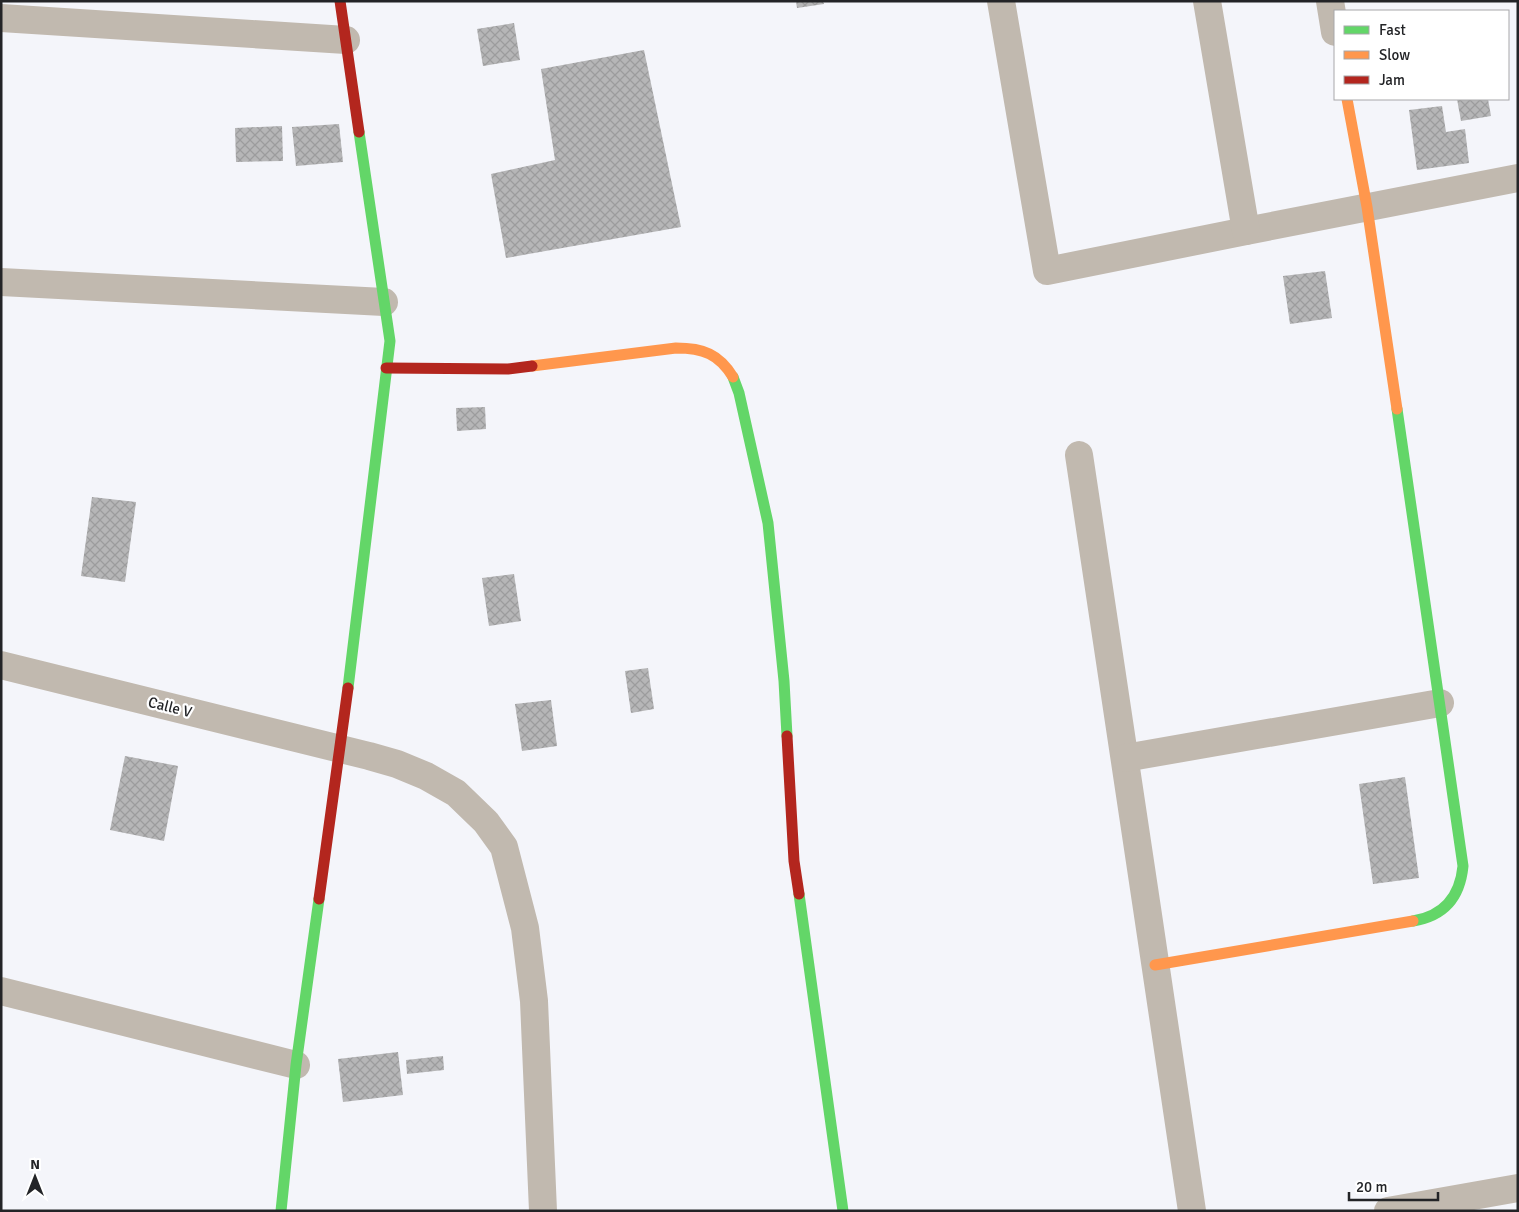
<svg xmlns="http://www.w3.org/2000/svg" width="1519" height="1212" font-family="Signika,sans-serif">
  <defs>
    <pattern id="building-cross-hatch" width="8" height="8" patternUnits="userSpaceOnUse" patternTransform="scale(1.25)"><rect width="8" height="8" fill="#b6b6b7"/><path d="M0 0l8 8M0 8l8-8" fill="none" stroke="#9c9c9d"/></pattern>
  </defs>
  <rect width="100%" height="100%" fill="#f4f5fa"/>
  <g fill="url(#building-cross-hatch)">
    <polygon points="796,1 823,1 824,4 797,8"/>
    <polygon points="514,23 520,60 483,66 477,29"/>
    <polygon points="644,50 681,227 506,258 491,174 555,160 541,69"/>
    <polygon points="1457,99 1488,99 1491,116 1461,121"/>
    <polygon points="1442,106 1446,132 1465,129 1469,163 1417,170 1409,110"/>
    <polygon points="339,124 343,162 296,166 292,127"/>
    <polygon points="282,126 283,161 236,162 235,128"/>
    <polygon points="1325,271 1332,318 1290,324 1283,276"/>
    <polygon points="485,407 486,429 457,431 456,408"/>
    <polygon points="92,497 136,502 125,582 81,576"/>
    <polygon points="514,574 521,621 489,626 482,578"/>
    <polygon points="648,668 654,709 631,713 625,671"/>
    <polygon points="551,700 557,746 522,751 515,704"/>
    <polygon points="125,756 178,766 164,841 110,830"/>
    <polygon points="1405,777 1419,878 1373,884 1359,784"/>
    <polygon points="398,1052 403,1095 343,1102 338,1059"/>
    <polygon points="443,1056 444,1070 407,1074 406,1060"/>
  </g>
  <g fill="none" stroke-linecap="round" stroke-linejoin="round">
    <g stroke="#c1b9af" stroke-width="28">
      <polyline points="1001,1 1047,271 1246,231 1518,178"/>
      <polyline points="1207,1 1246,231"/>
      <polyline points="1330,1 1335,32"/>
      <polyline points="1,18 346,40"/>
      <polyline points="1,282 384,302"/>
      <path d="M1079,455C1118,707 1154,959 1192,1211"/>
      <polyline points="1,665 369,756 397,764 426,776 456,793 486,822 504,847 525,928 534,1001 543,1211"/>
      <polyline points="1125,758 1440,703"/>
      <polyline points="1,991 296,1065"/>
      <polyline points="1388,1211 1518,1188"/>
    </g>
    <g stroke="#63d668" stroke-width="11">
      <polyline points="733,377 739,393 768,523 784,681 787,736"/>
      <path d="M1397,409L1463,866C1460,897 1444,916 1413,921"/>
      <polyline points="348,688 390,341 359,132"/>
      <polyline points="799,894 843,1211"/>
      <polyline points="281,1211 296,1065 319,899"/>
    </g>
    <g stroke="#ff974d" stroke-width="11">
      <polyline points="1347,99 1367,207 1397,409"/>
      <path d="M532,366L676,348C703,348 719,354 733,377"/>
      <polyline points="1155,965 1413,921"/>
    </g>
    <g stroke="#b3261e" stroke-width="11">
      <polyline points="340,1 359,132"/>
      <polyline points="386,368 508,369 532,366"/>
      <polyline points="787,736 794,861 799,894"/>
      <polyline points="319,899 348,688"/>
    </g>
  </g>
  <g text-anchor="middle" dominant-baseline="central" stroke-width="4.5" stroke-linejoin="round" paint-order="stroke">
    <g font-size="15" fill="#232427" stroke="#fff">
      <text transform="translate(170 707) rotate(14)">Calle V</text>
    </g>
  </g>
  <rect width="1519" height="1212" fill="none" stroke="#232427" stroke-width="5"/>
  <rect x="1334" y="10" width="175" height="90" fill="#ffffff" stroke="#a7a7a9"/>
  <rect x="1344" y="26" width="25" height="8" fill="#63d668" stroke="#a7a7a9"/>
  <text x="1379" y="35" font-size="15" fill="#232427">Fast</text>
  <rect x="1344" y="51" width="25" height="8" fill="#ff974d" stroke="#a7a7a9"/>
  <text x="1379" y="60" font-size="15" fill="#232427">Slow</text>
  <rect x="1344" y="76" width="25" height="8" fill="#b3261e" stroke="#a7a7a9"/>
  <text x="1379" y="85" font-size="15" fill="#232427">Jam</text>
  <g transform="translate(35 1177)" stroke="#ffffff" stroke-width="4" paint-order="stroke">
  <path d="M0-4L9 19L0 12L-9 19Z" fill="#232427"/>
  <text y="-8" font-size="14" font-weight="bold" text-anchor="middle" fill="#232427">N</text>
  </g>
  <path d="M1349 1192v8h89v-8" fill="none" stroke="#232427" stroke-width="2.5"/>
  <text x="1356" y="1192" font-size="15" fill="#232427" stroke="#ffffff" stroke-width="4" paint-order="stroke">20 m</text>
</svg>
